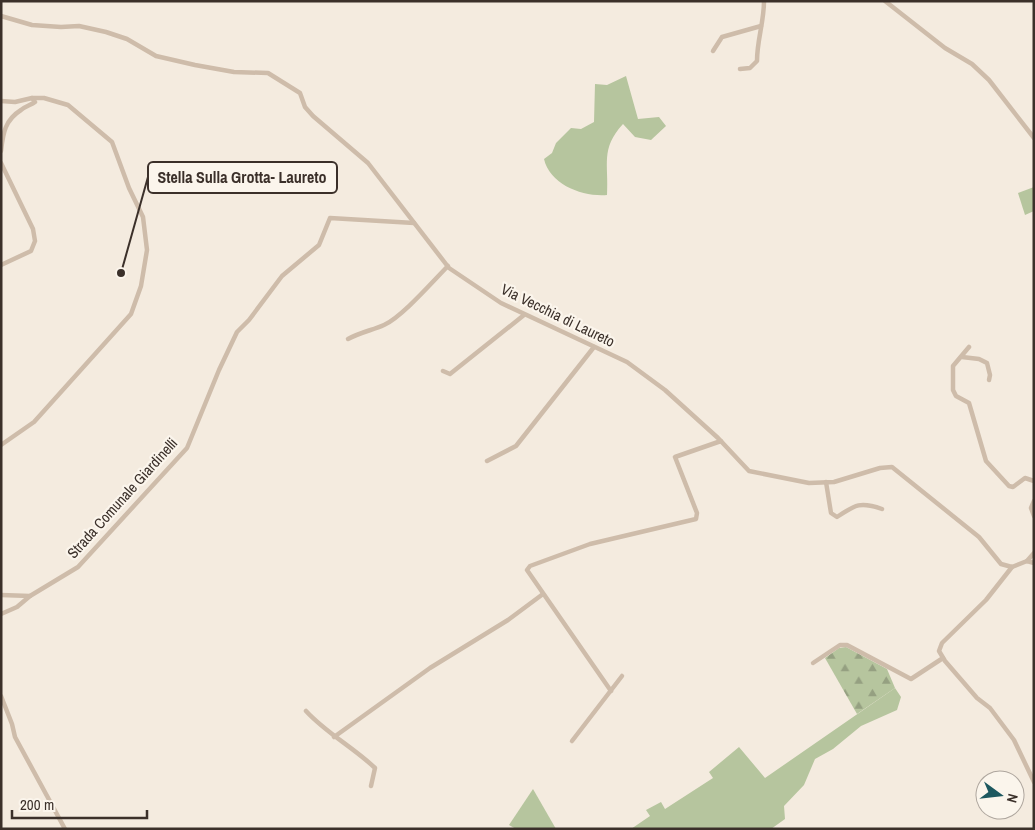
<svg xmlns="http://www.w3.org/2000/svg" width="1035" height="830" font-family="'Archivo Narrow',sans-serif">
  <defs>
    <pattern id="forest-firs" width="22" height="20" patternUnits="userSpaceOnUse" patternTransform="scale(1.25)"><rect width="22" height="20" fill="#b6c59e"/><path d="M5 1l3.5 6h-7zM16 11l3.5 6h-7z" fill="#95a081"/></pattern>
  </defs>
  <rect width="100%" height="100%" fill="#f4ebdf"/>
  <g fill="#b6c59e">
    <path d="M626,76L638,119L659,117L666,126L651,140L635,137L623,124C600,149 609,164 607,195C583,197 550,185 544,159L552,153L556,143L571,128L581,129L594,122L595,84L607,85Z"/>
    <polygon points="1034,187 1034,211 1025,215 1018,193"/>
    <polygon points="895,688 901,697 897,710 861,726 833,749 815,759 804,785 784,806 785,819 771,829 631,829 650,816 646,810 661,802 665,809 713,778 709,772 739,747 765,778"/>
    <polygon points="533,789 556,829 516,829 509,825"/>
  </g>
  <polygon fill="url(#forest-firs)" points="846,647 887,669 895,688 857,714 825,658 839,648"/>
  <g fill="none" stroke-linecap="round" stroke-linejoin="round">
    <g stroke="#cebcaa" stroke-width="4.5">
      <polyline points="885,1 945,48 972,64 989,80 1034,138"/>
      <polyline points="1,16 32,25 61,27 79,26 106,32 127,39 156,56 195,65 234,72 268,73 300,93 305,107 313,116 368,163 449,268 501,303 627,362 665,390 718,438 749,471 809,483 834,482 880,468 892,467 979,537 1001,564 1012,567 1027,561 1034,563"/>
      <polyline points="713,51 722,37 761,26"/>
      <path d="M740,69L750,68L757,61C757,40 764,22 764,1"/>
      <path d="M1,101L15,102L32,98L35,102C31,105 26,106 21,110C5,120 3,133 1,151"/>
      <polyline points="1,163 33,229 35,241 31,251 1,265"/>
      <path d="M348,339C361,332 373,330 384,325C402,317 433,281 448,266"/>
      <polyline points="969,347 953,366 953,390 956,396 969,403 986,461 1009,486 1013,487 1025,478 1034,481"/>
      <polyline points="962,357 979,359 987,363 990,375 989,380"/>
      <polyline points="443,371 450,374 455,370 524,315"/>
      <polyline points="1,445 34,422 131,314 141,286 147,250 143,217 129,188 112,142 68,105 44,98 32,98"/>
      <polyline points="487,461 516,446 594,347"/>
      <path d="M826,482L831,513L837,517C855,505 860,501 882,509"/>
      <polyline points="1034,501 1031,508 1034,516"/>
      <polyline points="1027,561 1034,553"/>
      <polyline points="1012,567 986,600 942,643 939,651 945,661 977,698 990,708 1014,740 1034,782"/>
      <polyline points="1,595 30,596"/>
      <polyline points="1,614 17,607 30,596 78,567 187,448 219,370 237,332 249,320 282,276 319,245 330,218 414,223"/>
      <polyline points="813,663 840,645 847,645 911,679 943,658"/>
      <polyline points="611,691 527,570 530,566 590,544 696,519 697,513 675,457 721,441"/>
      <polyline points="1,696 12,724 15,737 65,829"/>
      <path d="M306,711C326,733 353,747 375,768L371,786"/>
      <polyline points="334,737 430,668 508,620 543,594"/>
      <polyline points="572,741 622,676"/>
    </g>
  </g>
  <g text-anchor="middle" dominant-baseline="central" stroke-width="4.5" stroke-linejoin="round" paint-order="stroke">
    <g font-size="15" fill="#3b302a" stroke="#fbf5ec">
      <text transform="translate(558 315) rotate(26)">Via Vecchia di Laureto</text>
      <text transform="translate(122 498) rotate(-48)">Strada Comunale Giardinelli</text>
    </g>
  </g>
  <path fill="none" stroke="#3b302a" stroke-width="2" d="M121 273L148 177"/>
  <circle fill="#3b302a" stroke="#fbf5ec" stroke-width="2" cx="121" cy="273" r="5"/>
  <rect fill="#fbf5ec" stroke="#3b302a" stroke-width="2" x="148" y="162" width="189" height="31" rx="5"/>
  <g font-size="16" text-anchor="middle" font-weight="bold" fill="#3b302a">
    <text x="242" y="183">Stella Sulla Grotta- Laureto</text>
  </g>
  <rect width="1035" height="830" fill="none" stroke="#3b302a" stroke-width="5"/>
  <g transform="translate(1000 795) rotate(105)"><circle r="24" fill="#fbf5ec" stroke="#aea69e"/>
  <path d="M0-4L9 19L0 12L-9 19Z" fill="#1d585f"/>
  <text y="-8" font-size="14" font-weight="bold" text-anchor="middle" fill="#3b302a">N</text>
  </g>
  <path d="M12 810v8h135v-8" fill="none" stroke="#3b302a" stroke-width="2.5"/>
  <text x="20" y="810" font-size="15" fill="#3b302a" stroke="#fbf5ec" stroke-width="4" paint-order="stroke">200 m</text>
</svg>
